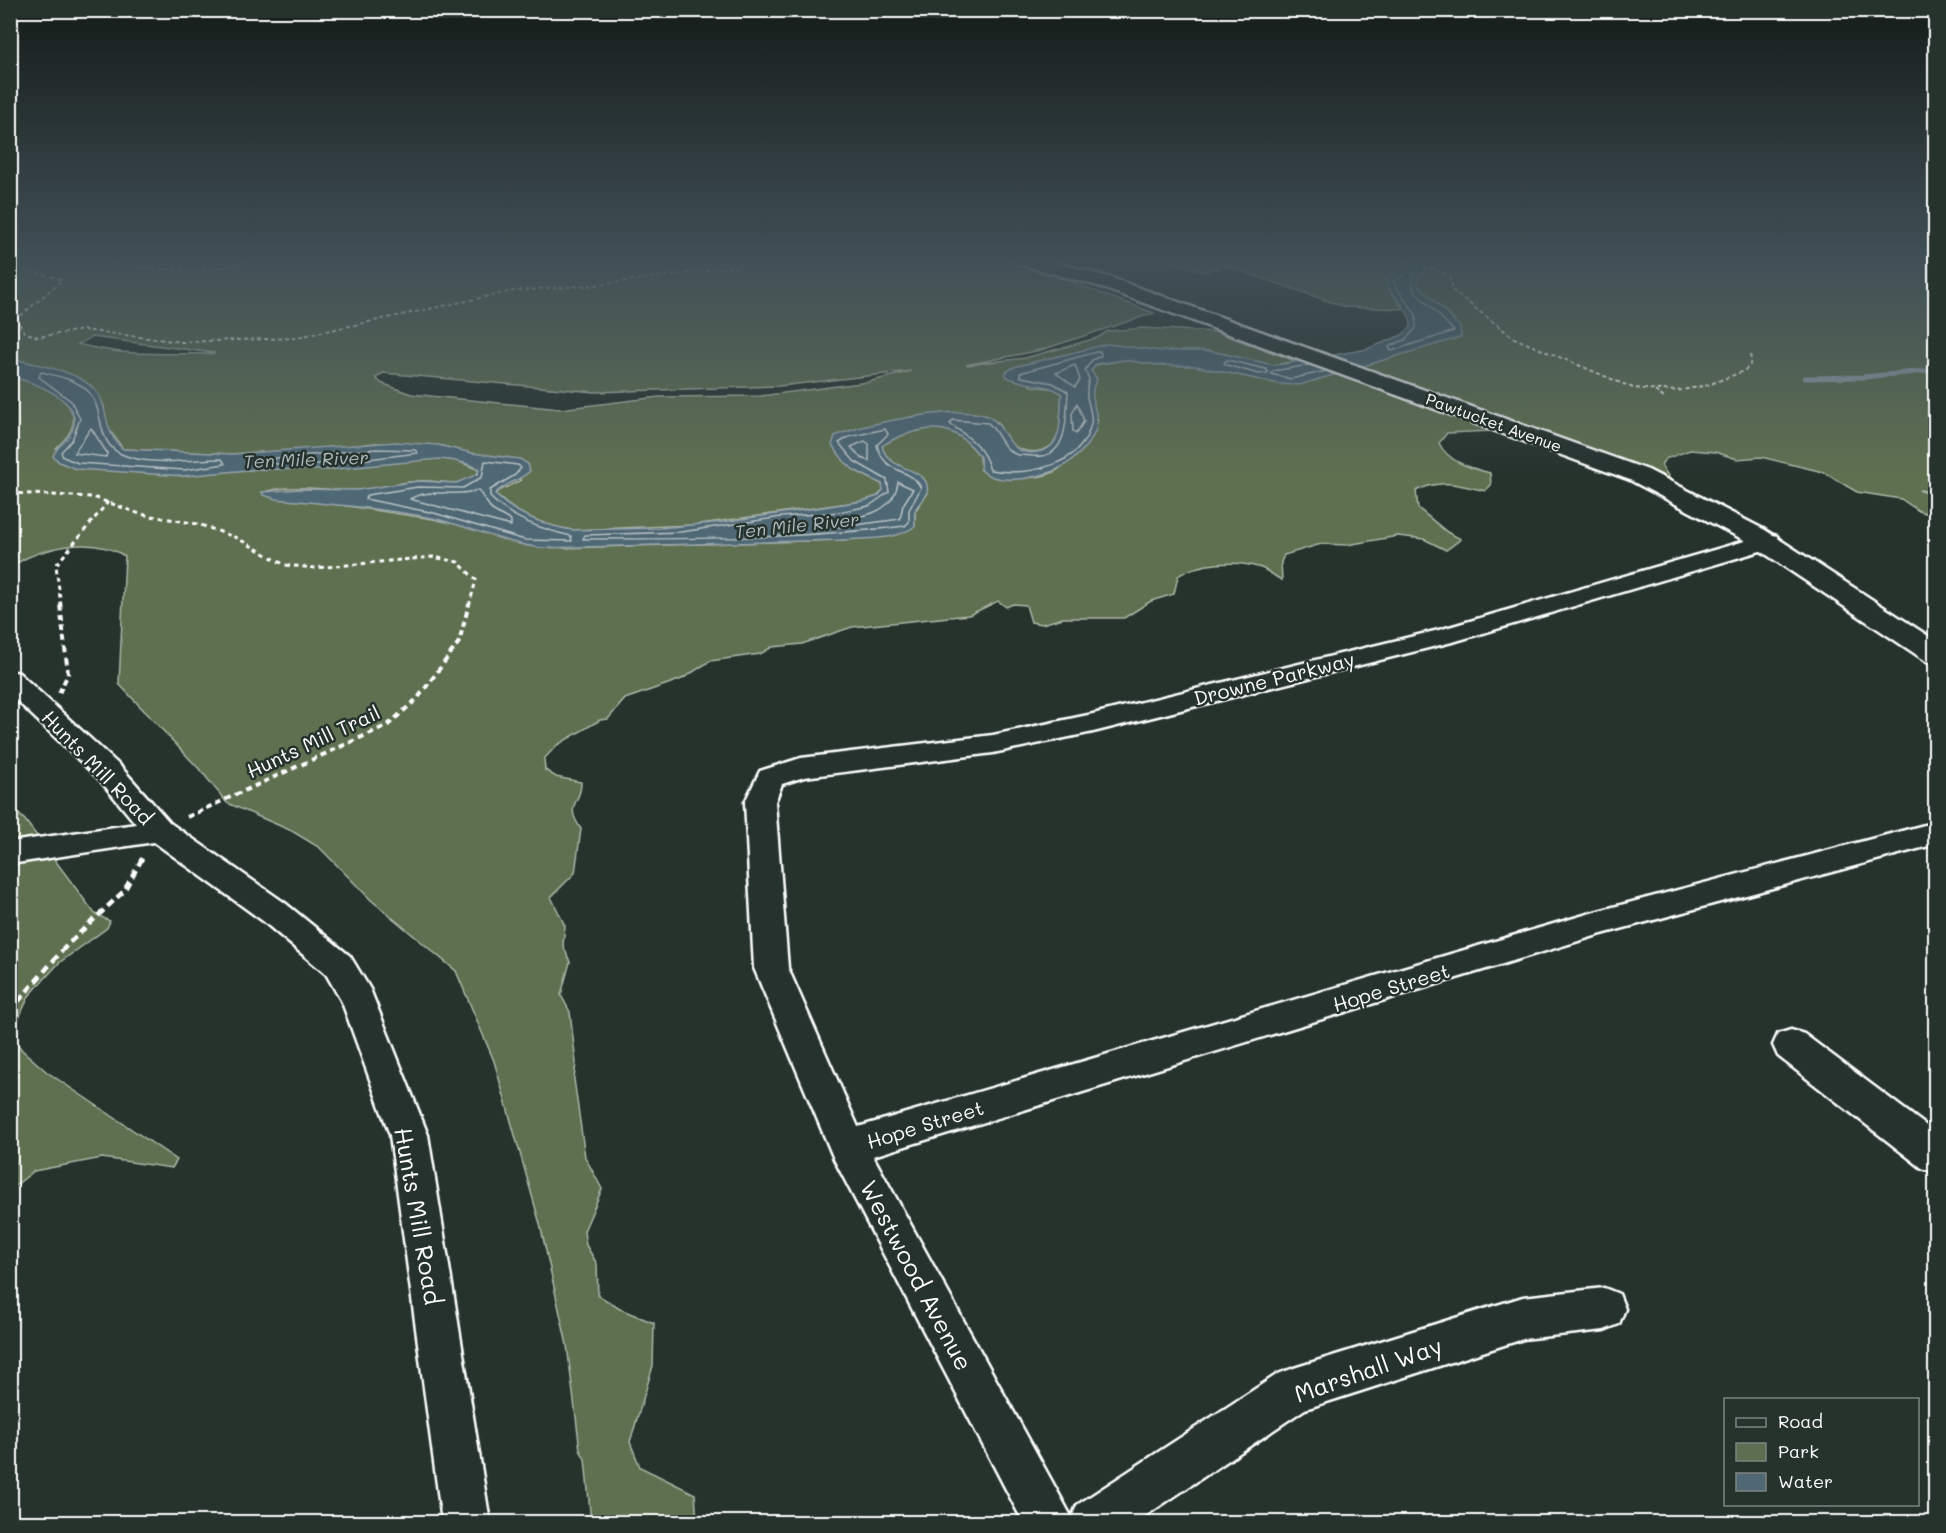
<svg xmlns="http://www.w3.org/2000/svg" width="1946" height="1533" font-family="Mali,sans-serif">
  <rect width="100%" height="100%" fill="#26332d"/>
  <filter id="ink" filterUnits="userSpaceOnUse"><feTurbulence type="fractalNoise" baseFrequency=".0167" numOctaves="2"/><feDisplacementMap in="SourceGraphic" scale="12" xChannelSelector="R" yChannelSelector="G"/><feConvolveMatrix kernelMatrix="1 2 1 2 8 2 1 2 1" color-interpolation-filters="sRGB"/></filter>
  <g filter="url(#ink)">
    <g fill="#5e6f51" stroke="#aeb7a8" stroke-width="1.5" fill-rule="evenodd">
      <path d="M10,259H991L1033,268L1154,313L1041,350L966,365L1025,358L1097,338L1108,331L1144,328L1216,332L1295,361L1273,365L1211,351H1160L1108,344L1014,367L1031,386L1057,389L1062,394C1060,406 1061,423 1059,432C1053,455 1025,457 1009,442C1004,437 1001,429 998,422L967,413L953,414L916,416L873,426L854,470L882,484L883,490L878,496L863,501L693,525L571,530C546,526 512,513 495,493L521,480L472,453L438,445L375,443L322,449L232,454L123,449L106,425L104,406L85,382L65,372L11,358ZM92,337L214,353V354C166,353 126,357 78,344ZM911,371L868,382L761,396L659,397L560,409L411,394L381,383L376,378L383,373L595,392L779,386Z"/>
      <polygon points="1166,259 1422,259 1389,289 1403,309 1346,307 1223,265 1205,272"/>
      <path d="M1463,259H1935V492L1919,490L1935,497V516L1919,511L1901,499L1857,492L1823,472L1761,457L1737,459L1715,452L1690,450L1665,459L1661,465L1670,479L1656,485L1501,427L1493,431L1447,433L1439,443C1448,462 1470,468 1490,473L1491,485L1485,491C1461,485 1440,478 1416,491L1418,508L1447,532L1461,539L1446,550L1424,539L1398,536L1347,545L1321,544L1284,555L1281,562L1282,580C1275,577 1269,571 1261,568C1238,560 1198,562 1178,576L1174,594L1151,601L1124,618H1063L1042,624L1031,622L1026,605L1013,604L1006,607L998,601L969,615L852,627L802,644L772,647L760,654L710,661L682,679L625,699L608,719L600,720L557,745L544,759L545,770L556,777L581,782C582,804 563,803 581,829L575,873L551,897L565,926L563,945L570,962L561,995L570,1012L576,1063L574,1079L585,1157L602,1189L584,1231L586,1245L597,1264L598,1295L620,1309L654,1323L653,1366L630,1442L640,1467L695,1494L697,1522H591L585,1459L580,1450L567,1345L540,1224L494,1061L456,971L371,900L320,848L292,831L227,803L202,772L119,684L125,556C91,535 43,547 11,566L10,377C48,384 101,410 56,448L184,476L227,471L439,459L455,460L479,470C471,492 436,479 419,481C399,482 380,489 359,490C328,492 292,482 262,493L433,519L564,548L841,540L890,536L915,526V511L928,493L922,477C906,469 886,464 882,446C899,434 931,424 951,432C963,436 972,447 980,456L981,470C1006,476 1035,484 1059,469C1071,461 1088,433 1098,421L1090,392L1097,379L1091,371L1096,365L1124,360L1157,365L1195,366L1280,384L1313,381L1461,337L1453,319L1418,285L1417,280L1425,271Z"/>
      <polygon points="10,806 25,820 95,914 110,921 107,928 59,963 29,996 11,1035 22,1050 47,1072 177,1160 172,1168 102,1158 34,1171 11,1189"/>
    </g>
    <path fill="#4f6874" stroke="#95a4ac" stroke-width="1.5" d="M1422,259H1463L1425,271L1417,280L1418,285L1460,327L1461,337L1299,385L1280,384L1195,366L1157,365L1124,360L1096,364L1091,371L1097,379C1084,400 1105,416 1093,436C1087,446 1078,456 1068,463C1049,477 999,488 981,470L980,456C972,447 963,436 951,432C931,424 899,434 882,446C888,471 923,467 927,485C930,497 918,501 915,511C914,515 915,522 915,526C897,541 864,538 841,540L543,548C505,544 469,526 432,518C381,508 328,504 276,499L263,495L262,492L300,489L357,490L418,481L456,483L478,474L479,469C467,462 453,460 439,459L326,470L259,469L184,476L76,469L59,462L53,456C57,444 72,439 74,425C79,398 31,381 11,377L10,358C41,367 96,370 104,408C108,424 109,437 123,449L232,454L396,442L438,445L472,453L520,459L528,464L530,471C520,481 504,483 495,494C512,513 546,526 572,530L660,528L723,522L863,501L878,496L883,490L882,484L854,470L844,461L832,445L835,436C867,423 952,406 985,415C1009,423 1005,461 1042,451C1065,445 1059,412 1062,394C1048,382 1023,387 1006,376V372L1014,367L1108,344L1160,351H1211L1273,365L1285,364L1367,349L1402,335L1411,327C1411,309 1392,297 1385,281L1397,270Z"/>
    <g fill="none" stroke-linecap="round" stroke-linejoin="round">
      <g stroke="#b9c3c7" stroke-width="1.5">
        <polygon points="1409,271 1413,274 1413,289 1454,331 1391,351 1389,346 1405,340 1416,328 1416,315 1393,282"/>
        <path d="M1100,351L1101,356L1092,360L1085,370L1089,379C1082,401 1094,408 1091,424C1082,467 1026,476 990,470C983,446 970,438 950,424L953,420L988,423C999,432 1001,448 1015,454C1020,456 1028,455 1034,456C1069,460 1066,416 1068,392L1053,383L1021,377L1020,373Z"/>
        <polygon points="1227,360 1266,369 1268,373 1259,374 1226,365 1224,362"/>
        <polygon points="1075,365 1080,380 1075,387 1056,373"/>
        <polyline points="1309,365 1273,371 1271,374 1291,379 1326,371"/>
        <path d="M41,372C57,376 76,379 88,391C105,409 95,442 121,454C150,467 191,459 222,459L225,464L184,470L78,463L63,457L61,452L72,440L80,419L71,401L39,377Z"/>
        <polygon points="1077,403 1084,421 1076,434 1073,431 1072,414"/>
        <polygon points="91,428 107,453 106,457 74,453"/>
        <path d="M885,429L888,434L877,445C884,475 911,467 921,488L909,510V522L905,526C798,539 691,539 583,539L585,535L681,532L781,517L839,512L869,506L889,492L887,480L854,461L839,443L849,437Z"/>
        <polygon points="865,441 869,444 869,461 861,458 851,447"/>
        <polygon points="376,449 415,450 418,453 326,464 276,464 274,461 276,458"/>
        <path d="M485,461L518,465L521,468L515,475L490,490V497C512,519 541,529 571,536L572,541L525,540L434,513L365,499L367,495L418,487L463,488L482,477Z"/>
        <path d="M898,482L913,489L903,505L900,519L841,527L816,526L818,521C848,518 893,520 898,482Z"/>
        <path d="M478,490L492,510L511,521V526L410,499C429,487 457,498 478,490Z"/>
      </g>
      <polyline stroke="#95a4ac" stroke-width="5" points="1805,378 1864,377 1936,370"/>
      <g stroke="#fff" stroke-width="5">
        <g id="street">
          <polygon points="1769,534 1777,536 1780,541 1777,546 1456,641 1093,732 993,753 804,777 782,784 775,802 788,968 858,1127 1598,911 1936,822 1936,844 1598,935 873,1156 1072,1518 1077,1505 1278,1374 1294,1368 1523,1297 1604,1288 1619,1294 1625,1309 1619,1324 1604,1330 1523,1339 1305,1409 1136,1522 1023,1522 834,1159 754,968 745,802 760,771 801,758 993,735 1093,714 1439,630"/>
          <polygon points="10,671 19,673 120,766 170,823 285,903 350,956 370,989 428,1135 490,1522 442,1522 390,1135 342,1002 326,974 263,921 154,842 10,864 10,842 136,824 100,780 10,694"/>
          <polygon points="1791,1030 1804,1034 1936,1133 1936,1173 1922,1168 1778,1056 1773,1045 1778,1034"/>
        </g>
      </g>
      <g stroke="#fff" stroke-width="5">
        <polygon id="primary" points="1011,259 1041,259 1106,276 1648,470 1765,530 1936,641 1936,664 1926,661 1746,541 1630,480 1092,284 1014,263"/>
      </g>
      <g stroke="#fff" stroke-width="2" stroke-dasharray="4 3" stroke-linecap="butt">
        <path d="M90,259C144,272 207,275 261,259"/>
        <polyline points="342,259 354,259"/>
        <polyline points="1396,259 1443,273 1450,278 1453,291 1514,338 1633,388 1677,391 1708,385 1744,371 1750,365 1751,354"/>
        <polyline points="10,264 62,280 17,319 24,332 38,337 83,330 181,342 294,338 513,291 595,285 735,267 755,259"/>
        <polyline points="1655,391 1664,398"/>
      </g>
      <g stroke="#fff" stroke-width="3" stroke-dasharray="4.5 4" stroke-linecap="butt">
        <polyline points="10,493 93,497 140,514 198,524 237,538 285,565 315,568 433,557 458,562 476,580 469,606"/>
        <polyline points="61,606 56,565 108,502"/>
      </g>
      <g stroke="#fff" stroke-width="4" stroke-dasharray="6 4.5" stroke-linecap="butt">
        <polyline points="59,693 68,674 60,604"/>
        <polyline points="187,817 388,725 418,698 459,642 469,604"/>
      </g>
      <polyline stroke="#fff" stroke-width="4.5" stroke-dasharray="8 5" stroke-linecap="butt" points="10,1011 67,945 124,891 143,857"/>
      <use href="#street" fill="#26332d" fill-rule="evenodd"/>
      <use href="#primary" fill="#26332d" fill-rule="evenodd"/>
    </g>
  </g>
  <linearGradient id="sky" x2="0" y2="1"><stop stop-color="#151c19"/><stop offset="0.55" stop-color="#415057"/><stop offset="1" stop-color="#415057" stop-opacity="0"/></linearGradient>
  <rect width="1946" height="474" fill="url(#sky)"/>
  <g text-anchor="middle" dominant-baseline="central" stroke-width="5" stroke-linejoin="round" paint-order="stroke">
    <g font-size="16" fill="#fff" stroke="#26332d">
      <text transform="translate(1494 422) rotate(20)">Pawtucket Avenue</text>
    </g>
    <g font-size="18" font-style="italic" fill="#b0bbc0" stroke="#26332d">
      <text transform="translate(306 459) rotate(-2)">Ten Mile River</text>
      <text transform="translate(797 525) rotate(-6)">Ten Mile River</text>
    </g>
    <g font-size="20" fill="#fff" stroke="#26332d">
      <text transform="translate(1274 678) rotate(-14)">Drowne Parkway</text>
      <text transform="translate(313 741) rotate(-25)">Hunts Mill Trail</text>
      <text transform="translate(98 767) rotate(46)">Hunts Mill Road</text>
      <text transform="translate(1391 987) rotate(-17)">Hope Street</text>
      <text transform="translate(925 1124) rotate(-17)">Hope Street</text>
    </g>
    <g font-size="24" fill="#fff" stroke="#26332d">
      <text transform="translate(419 1216) rotate(80)">Hunts Mill Road</text>
      <text transform="translate(917 1275) rotate(62)">Westwood Avenue</text>
      <text transform="translate(1368 1369) rotate(-19)">Marshall Way</text>
    </g>
  </g>
  <rect width="1946" height="1533" fill="none" stroke="#26332d" stroke-width="36"/>
  <rect x="18" y="18" width="1910" height="1497" fill="none" stroke="#fff" stroke-width="2" filter="url(#ink)"/>
  <rect x="1724" y="1398" width="195" height="108" fill="#26332d" stroke="#7d8581" stroke-width="1.5"/>
  <rect x="1736" y="1418" width="30" height="9" fill="#26332d" stroke="#7d8581" stroke-width="1.5"/>
  <text x="1778" y="1428" font-size="18" fill="#ffffff">Road</text>
  <rect x="1736" y="1443" width="30" height="18" fill="#5e6f51" stroke="#7d8581" stroke-width="1.5"/>
  <text x="1778" y="1458" font-size="18" fill="#ffffff">Park</text>
  <rect x="1736" y="1473" width="30" height="18" fill="#4f6874" stroke="#7d8581" stroke-width="1.5"/>
  <text x="1778" y="1488" font-size="18" fill="#ffffff">Water</text>
</svg>
